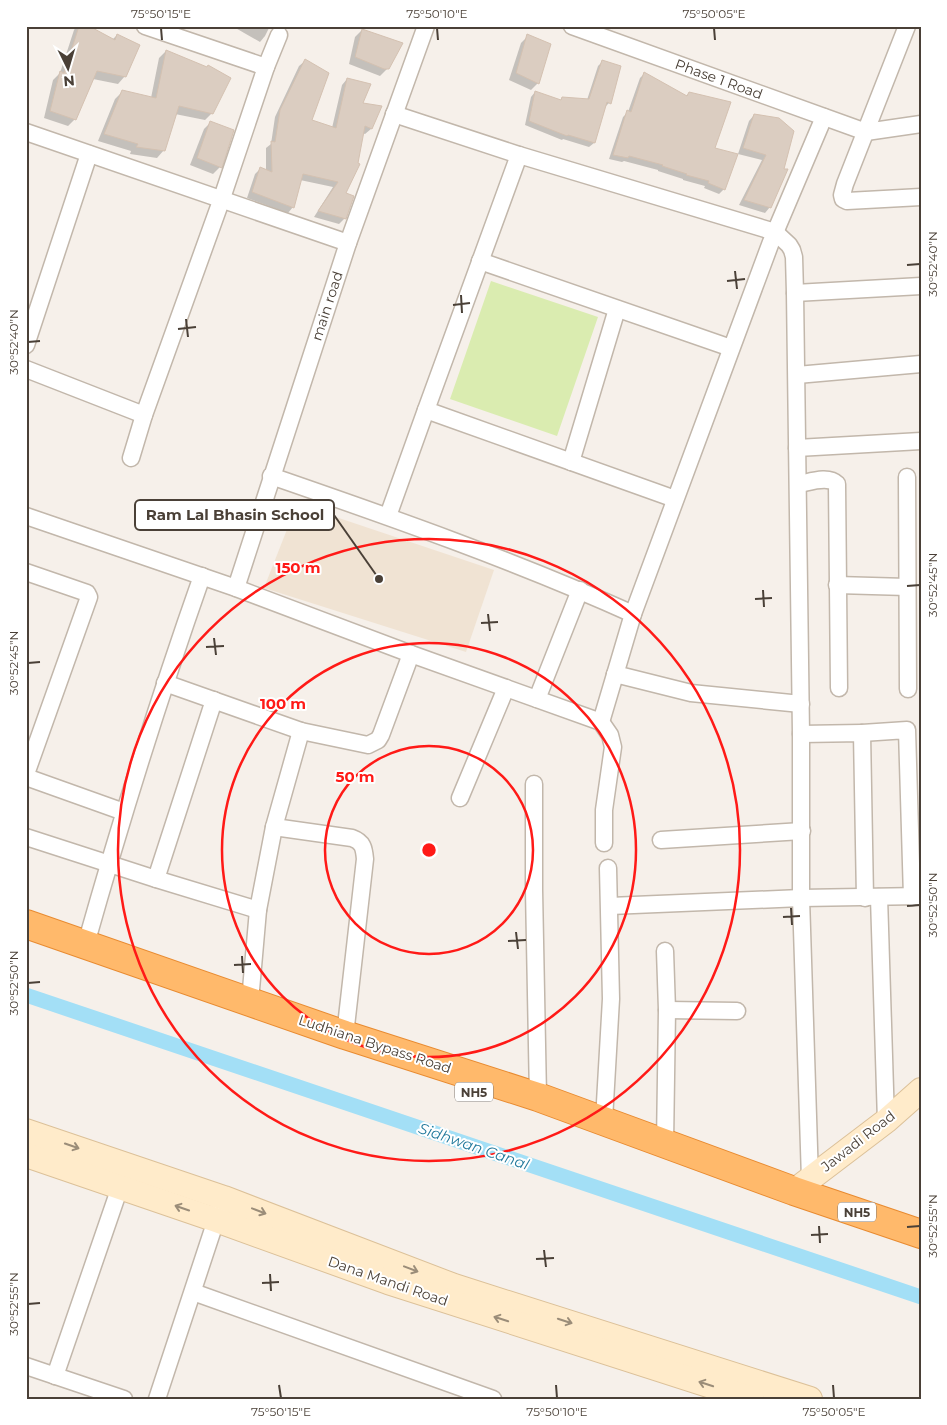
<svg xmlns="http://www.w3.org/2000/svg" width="947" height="1425" font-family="Montserrat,sans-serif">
  <rect width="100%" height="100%" fill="#f6f0ea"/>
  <polygon fill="#f0e3d3" points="297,504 494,570 466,652 264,588"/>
  <polygon fill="#daecb0" points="491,281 598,317 557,436 450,399"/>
  <g fill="#0003">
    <polygon points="77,26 87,26 112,40 117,35 125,76 118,84 93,79 75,119 68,126 44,118 53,80 60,73 74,30"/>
    <polygon points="232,26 270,26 265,36 260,42"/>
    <polygon points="362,30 388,68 380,76 349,64 355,37"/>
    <polygon points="528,36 538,83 531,90 509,80 521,43"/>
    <polygon points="166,51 212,113 205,120 175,114 164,150 157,158 130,154 131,151 98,141 115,99 122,92 151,98 159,58"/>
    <polygon points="305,61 310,121 332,128 342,85 347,79 362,104 380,107 371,129 365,134 362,133 344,193 345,218 339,224 314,217 333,187 300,180 293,207 288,213 247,198 255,174 261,168 266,171 266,148 271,144 275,117 299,66"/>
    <polygon points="602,62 609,103 605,107 594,143 589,147 563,139 562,140 525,125 531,97 535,92 560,101 562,98 587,100 598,66"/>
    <polygon points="644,74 685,97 689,93 714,149 724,189 719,194 704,188 705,186 683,180 683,179 658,171 658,170 624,161 622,162 609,159 623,117 628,112 640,78"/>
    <polygon points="754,115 778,119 770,207 765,213 739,205 762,160 738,154 749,121"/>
    <polygon points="211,122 220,167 213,174 190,165 204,129"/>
  </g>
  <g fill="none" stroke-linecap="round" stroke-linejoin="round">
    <polyline stroke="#a3dff6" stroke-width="15" points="26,995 921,1297"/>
  </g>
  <g fill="#dbcdc1" stroke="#d4c1b1">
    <polygon points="79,26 89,26 115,40 117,34 140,45 126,77 97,71 76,120 50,111 60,71 64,73"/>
    <polygon points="362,29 403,43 389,69 384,69 355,57"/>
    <polygon points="527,34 551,44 539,84 516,73"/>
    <polygon points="166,50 207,67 208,65 231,78 213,114 179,106 165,151 136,147 138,144 104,134 122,90 156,98"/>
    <polygon points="305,59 329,73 312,120 336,128 347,78 371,84 363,103 382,106 372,129 365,126 358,163 360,164 346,193 354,196 346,219 318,211 338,182 303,174 294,208 252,192 260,167 272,172 271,141 275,142 280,110"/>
    <polygon points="602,60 621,66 611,104 607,102 595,143 568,135 567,136 529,121 535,91 561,100 562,97 589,99"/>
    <polygon points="644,72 687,96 689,92 731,102 715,148 738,154 725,190 708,183 709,181 686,175 687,174 662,166 663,165 629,156 628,158 613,155 627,110 631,112"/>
    <polygon points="754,114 779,118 794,131 784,169 788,169 771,208 744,200 766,155 743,148"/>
    <polygon points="210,121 234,130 222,168 197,158"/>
  </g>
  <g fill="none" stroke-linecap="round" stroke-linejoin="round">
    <g stroke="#c2b7ab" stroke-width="19">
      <g id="street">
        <polyline points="572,26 866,132 921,124"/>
        <polyline points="907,26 845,184 842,195 843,199 847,201 921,197"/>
        <polyline points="266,67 279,35"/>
        <polyline points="394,114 519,155 775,232 789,245 792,250 794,257 795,293 801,734 801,898 810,1179"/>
        <polyline points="26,132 348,243"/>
        <polyline points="519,155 426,410 675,499"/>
        <polyline points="480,261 731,348"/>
        <polyline points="795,293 921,286"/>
        <polyline points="26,345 89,154"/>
        <polyline points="26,369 144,415"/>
        <polyline points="797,375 921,364"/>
        <polyline points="797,448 921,441"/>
        <polyline points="131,458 144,415 221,201 266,67 145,26"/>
        <polyline points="571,462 617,309"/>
        <path d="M271,476C393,518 515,561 633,614"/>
        <polyline points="907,477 908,689"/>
        <path d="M799,484C810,482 828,475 837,484L839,688"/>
        <polyline points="26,516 236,588 411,654 601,722 610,735 613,747 604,810 604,843"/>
        <polyline points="388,516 426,410"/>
        <polyline points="26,572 87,593 89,597 26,774"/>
        <polyline points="837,585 907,587"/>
        <polyline points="236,588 348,243 426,26"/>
        <polyline points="615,674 691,693 801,704"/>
        <polyline points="165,683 301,731 368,745 378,740 381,735 411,654"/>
        <polyline points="537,699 580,590"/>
        <polyline points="601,722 633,614 771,242 824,117"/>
        <polyline points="862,733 907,730 912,897"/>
        <polyline points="801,734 862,733 865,898"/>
        <polyline points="26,777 124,812"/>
        <polyline points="534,784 534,890 538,1097"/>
        <polyline points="460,798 506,688"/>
        <path d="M274,827L352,838C363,842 364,848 365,859L345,1035"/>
        <polyline points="26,837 156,879 258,910 274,827 301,731"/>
        <polyline points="661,840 802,831"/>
        <polyline points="156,879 214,700"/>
        <polyline points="879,897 886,1121"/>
        <polyline points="610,906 801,898 921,896"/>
        <path d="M86,944C121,820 159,698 202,576"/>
        <polyline points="665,951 667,1010 665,1144"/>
        <polyline points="250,1001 258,910"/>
        <polyline points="667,1010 737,1011"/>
        <polyline points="604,1120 611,999 608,868"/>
        <polyline points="193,1292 493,1399"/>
        <polyline points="26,1366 124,1399"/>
        <polyline points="55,1376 120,1187"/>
        <polyline points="157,1399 219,1211"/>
      </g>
    </g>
    <g stroke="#dcc199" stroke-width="26">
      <g id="secondary">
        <polyline points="26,1131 224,1198 454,1286 810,1399"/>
        <polyline points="26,1155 216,1220 388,1282 752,1399"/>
        <polyline points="794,1191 886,1121 921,1090"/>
      </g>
    </g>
    <g stroke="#e88b31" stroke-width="30">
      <polyline id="highway" points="26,924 345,1035 538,1097 794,1191 921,1234"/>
    </g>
    <use href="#street" stroke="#fff" stroke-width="16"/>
    <use href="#secondary" stroke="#ffebca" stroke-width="24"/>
    <use href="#highway" stroke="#ffb96b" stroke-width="28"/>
  </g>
  <defs><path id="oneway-shaft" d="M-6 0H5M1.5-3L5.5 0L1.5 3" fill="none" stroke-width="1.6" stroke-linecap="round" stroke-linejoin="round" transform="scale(1.25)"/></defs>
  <g stroke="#9b8d79">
    <use href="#oneway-shaft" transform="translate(72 1146) rotate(19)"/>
    <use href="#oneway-shaft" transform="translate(182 1208) rotate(-161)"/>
    <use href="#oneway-shaft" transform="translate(259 1211) rotate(21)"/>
    <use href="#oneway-shaft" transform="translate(411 1269) rotate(21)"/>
    <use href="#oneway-shaft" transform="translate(501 1319) rotate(-162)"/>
    <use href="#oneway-shaft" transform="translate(565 1321) rotate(18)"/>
    <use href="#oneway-shaft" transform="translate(706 1384) rotate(-162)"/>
  </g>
  <path fill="none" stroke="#4a4037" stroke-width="2" d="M161,28L162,40M437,28L438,40M714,28L715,40M907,265L920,264M735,271L737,289M727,281L745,279M461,295L462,313M453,305L470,303M186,319L188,337M178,329L196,327M28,342L40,341M907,586L920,585M763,590L764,607M755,599L772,598M488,614L490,631M481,623L498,622M214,638L216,655M206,647L224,646M28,663L40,662M907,906L920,905M791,908L792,925M783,917L800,916M516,932L518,949M508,941L526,940M242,956L243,973M234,965L251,964M28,983L40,982M819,1226L820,1243M907,1227L920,1226M811,1235L828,1234M544,1250L546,1267M536,1259L554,1258M270,1274L271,1291M262,1283L279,1282M28,1304L40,1303M279,1385L281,1398M556,1385L557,1398M833,1385L834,1398"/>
  <g fill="none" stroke="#ff1a17" stroke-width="2.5">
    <circle cx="429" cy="850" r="104"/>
    <circle cx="429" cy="850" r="207"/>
    <circle cx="429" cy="850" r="311"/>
  </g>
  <g text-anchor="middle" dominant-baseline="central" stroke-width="4" stroke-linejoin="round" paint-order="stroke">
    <g fill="#fff" stroke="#807973" stroke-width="1">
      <rect x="455" y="1082.5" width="38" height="19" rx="4"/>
      <rect x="838" y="1202.5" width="38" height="19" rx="4"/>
    </g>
    <g font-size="12" font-weight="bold" fill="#4a4037">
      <text x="474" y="1092">NH5</text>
      <text x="857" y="1212">NH5</text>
    </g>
    <g font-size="14" fill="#4a4037" stroke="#fff">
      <text transform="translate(719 79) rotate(20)">Phase 1 Road</text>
      <text transform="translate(327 306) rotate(-72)">main road</text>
      <text transform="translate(375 1044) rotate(18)">Ludhiana Bypass Road</text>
      <text transform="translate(858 1141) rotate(-38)">Jawadi Road</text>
      <text transform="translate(388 1281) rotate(19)">Dana Mandi Road</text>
    </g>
    <g font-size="15" font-style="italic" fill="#237a9c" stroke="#fff">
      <text transform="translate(474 1146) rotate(19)">Sidhwan Canal</text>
    </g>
  </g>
  <circle cx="429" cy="850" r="8" fill="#ff1a17" stroke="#fff" stroke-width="2.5"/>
  <g font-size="15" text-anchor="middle" font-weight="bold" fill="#ff1a17" stroke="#fff" stroke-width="4" stroke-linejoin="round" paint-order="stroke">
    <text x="298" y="573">150 m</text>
    <text x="283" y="709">100 m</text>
    <text x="355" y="782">50 m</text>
  </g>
  <path fill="none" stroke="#4a4037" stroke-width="2" d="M379 579L334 515"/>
  <circle fill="#4a4037" stroke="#fff" stroke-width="2" cx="379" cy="579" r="5"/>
  <rect fill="#fff" stroke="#4a4037" stroke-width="2" x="135" y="500" width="199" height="30" rx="5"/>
  <g font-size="15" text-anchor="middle" font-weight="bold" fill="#4a4037">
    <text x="235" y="520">Ram Lal Bhasin School</text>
  </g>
  <rect width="947" height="1425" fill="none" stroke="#ffffff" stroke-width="55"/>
  <g transform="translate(68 68) rotate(175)" stroke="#ffffff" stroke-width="4" paint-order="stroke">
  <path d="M0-4L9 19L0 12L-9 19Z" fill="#4a4037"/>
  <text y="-8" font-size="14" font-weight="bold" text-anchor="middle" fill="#4a4037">N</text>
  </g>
  <rect x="28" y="28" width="892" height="1370" fill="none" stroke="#4a4037" stroke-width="2"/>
  <g font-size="12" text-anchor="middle" fill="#4a4037">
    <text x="161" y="18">75°50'15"E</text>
    <text x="437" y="18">75°50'10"E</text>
    <text x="714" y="18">75°50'05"E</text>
    <text transform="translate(933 264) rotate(-90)" y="4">30°52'40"N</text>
    <text transform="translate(14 342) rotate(-90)" y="4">30°52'40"N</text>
    <text transform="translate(933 585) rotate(-90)" y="4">30°52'45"N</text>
    <text transform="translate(14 663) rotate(-90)" y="4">30°52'45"N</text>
    <text transform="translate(933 905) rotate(-90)" y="4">30°52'50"N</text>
    <text transform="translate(14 983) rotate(-90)" y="4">30°52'50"N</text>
    <text transform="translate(933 1226) rotate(-90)" y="4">30°52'55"N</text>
    <text transform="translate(14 1304) rotate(-90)" y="4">30°52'55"N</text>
    <text x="281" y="1416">75°50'15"E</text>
    <text x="557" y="1416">75°50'10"E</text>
    <text x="834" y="1416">75°50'05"E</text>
  </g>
</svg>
